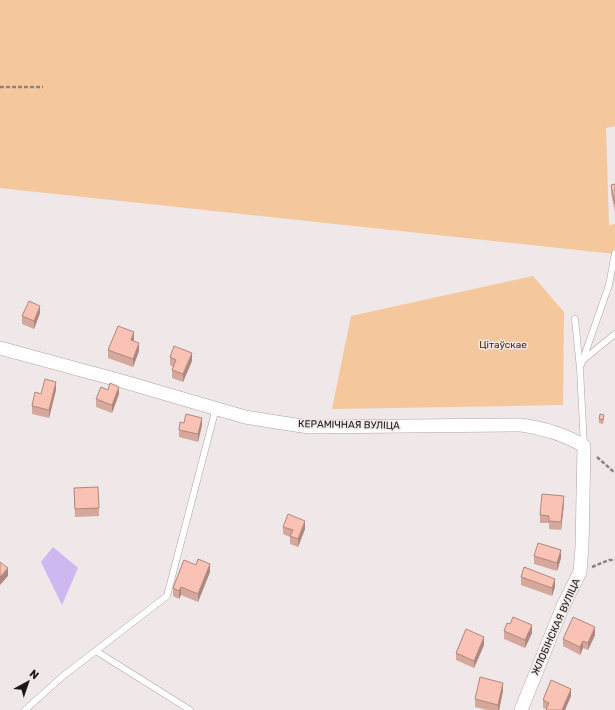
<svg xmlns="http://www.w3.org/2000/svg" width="615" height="710" font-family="Rubik,sans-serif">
  <rect width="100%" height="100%" fill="#efe7e8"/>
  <g fill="#f4c79c">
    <polygon points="0,0 615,0 615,126 606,128 609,225 615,224 615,254 0,188"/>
    <polygon points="533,276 564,312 563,405 332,409 351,316"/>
  </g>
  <polygon fill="#ceb8f2" points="53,547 78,568 62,605 41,562"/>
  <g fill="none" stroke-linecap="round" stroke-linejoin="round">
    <g stroke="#aca4a6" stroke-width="7">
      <g id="lane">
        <polyline points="575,319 580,369 584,446"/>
        <polyline points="583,360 615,334"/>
        <polyline points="581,365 609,285 615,253"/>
        <polyline points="96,651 190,710"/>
        <polyline points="25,710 63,676 167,596 216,408"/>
      </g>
    </g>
    <g stroke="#aca4a6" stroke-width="14">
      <path id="street" d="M0,348L118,380L245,417L276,422L309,427L521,425C544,428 564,434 584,446L582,547L580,572L563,606L521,710"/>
    </g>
    <g stroke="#8a8485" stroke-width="2.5" stroke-dasharray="4 2" stroke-linecap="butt">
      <polyline points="0,87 43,87"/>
      <polyline points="597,457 615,473"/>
      <polyline points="592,567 609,560 615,560"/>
    </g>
    <use href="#lane" stroke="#fff" stroke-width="6"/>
    <use href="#street" stroke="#fff" stroke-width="13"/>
  </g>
  <g fill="#d6a79b">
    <polygon points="615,184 615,212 611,193 611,185"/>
    <polygon points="40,313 34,329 22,324 22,316"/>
    <polygon points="134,340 134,341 139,351 133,367 108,358 108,350"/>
    <polygon points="170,357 192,361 183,382 172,378 172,370 173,367 170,365"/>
    <polygon points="56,390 49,418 32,414 32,406 41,394"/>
    <polygon points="108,390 119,394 112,413 96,407 96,399"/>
    <polygon points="599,419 604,419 603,424 599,423"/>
    <polygon points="202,425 198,442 179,437 179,430"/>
    <polygon points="74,488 99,508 99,516 75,517"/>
    <polygon points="564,504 561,530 549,529 549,523 540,523 540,515"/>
    <polygon points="283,527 305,529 298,547 290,544 290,537 283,534"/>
    <polygon points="534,556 561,558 557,571 534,564"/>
    <polygon points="210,572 198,602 181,595 179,599 173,596 173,588"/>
    <polygon points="521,577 555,587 552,596 521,585"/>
    <polygon points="504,631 532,633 525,648 504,639"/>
    <polygon points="595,635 588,650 583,648 580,655 563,646 563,639"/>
    <polygon points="484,645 474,668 456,660 456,653"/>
    <polygon points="503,691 499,710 487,710 475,707 475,699"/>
    <polygon points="571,696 565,710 546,710 546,709 543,708 543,700"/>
  </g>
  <g fill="#ae887e">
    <polygon points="40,306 40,313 34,329 34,321"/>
    <polygon points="134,332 134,340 131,348 131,340"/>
    <polygon points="139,343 139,351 133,367 133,359"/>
    <polygon points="192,353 192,361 183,382 183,374"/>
    <polygon points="56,382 56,390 49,418 49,410"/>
    <polygon points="119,387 119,394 112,413 112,405"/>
    <polygon points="202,418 202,425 198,442 198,434"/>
    <polygon points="564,496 564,504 561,530 561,522"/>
    <polygon points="305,521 305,529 298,547 298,539"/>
    <polygon points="561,550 561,558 557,571 557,563"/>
    <polygon points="210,564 210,572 198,602 198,594"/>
    <polygon points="8,568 8,576 0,585 0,577"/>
    <polygon points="555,579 555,587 552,596 552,588"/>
    <polygon points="181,587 181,595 179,599 179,591"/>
    <polygon points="532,625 532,633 525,648 525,640"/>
    <polygon points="595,627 595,635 588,650 588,643"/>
    <polygon points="484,637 484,645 474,668 474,661"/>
    <polygon points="583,641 583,648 580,655 580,647"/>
    <polygon points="503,683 503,691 499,710 498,710 498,705"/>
    <polygon points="571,689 571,696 565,710 562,710"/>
  </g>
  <g fill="#f9c2b4" stroke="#ae887e">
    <polygon points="615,184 615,204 611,185"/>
    <polygon points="29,301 40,306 34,321 22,316"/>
    <polygon points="118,326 134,332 131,340 139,343 133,359 108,350"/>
    <polygon points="174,346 192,353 183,374 172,370 176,360 170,357"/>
    <polygon points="45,379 56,382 49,410 32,406 35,392 41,394"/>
    <polygon points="110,383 119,387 112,405 96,399 101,387 108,390"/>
    <polygon points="186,414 202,418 198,434 179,430 180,422 184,423"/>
    <polygon points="600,414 604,415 603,420 599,419"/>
    <polygon points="98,487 99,508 75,509 74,488"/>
    <polygon points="542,494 564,496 561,522 549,521 549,516 540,515"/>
    <polygon points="288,514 305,521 298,539 290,536 293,530 283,527"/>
    <polygon points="538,543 561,550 557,563 534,556"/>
    <polygon points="198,559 210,564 198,594 181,587 179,591 173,588 184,560 196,565"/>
    <polygon points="0,562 8,568 0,577"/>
    <polygon points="524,567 555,579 552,588 521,577"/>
    <polygon points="513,617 532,625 525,640 504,631 507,623 510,624"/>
    <polygon points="573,617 595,627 588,643 583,641 580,647 563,639"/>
    <polygon points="466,629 484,637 474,661 456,653"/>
    <polygon points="480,677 503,683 498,705 475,699"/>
    <polygon points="551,680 571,689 562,710 548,710 546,709 549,703 543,700"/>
  </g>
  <g text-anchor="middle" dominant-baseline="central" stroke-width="3" stroke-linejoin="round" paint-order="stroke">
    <g font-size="10" fill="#482902" stroke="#efe7e8">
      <text x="503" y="345">Цітаўскае</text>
    </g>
    <g font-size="10" fill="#1b1819" stroke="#efe7e8">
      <text transform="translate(349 425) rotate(1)">КЕРАМІЧНАЯ ВУЛІЦА</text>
      <text transform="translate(556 627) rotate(-66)">ЖЛОБІНСКАЯ ВУЛІЦА</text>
    </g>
  </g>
  <g transform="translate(28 682) rotate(40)" stroke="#efe7e8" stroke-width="3" paint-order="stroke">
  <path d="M0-3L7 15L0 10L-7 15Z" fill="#1b1819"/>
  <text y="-6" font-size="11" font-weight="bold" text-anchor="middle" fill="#1b1819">N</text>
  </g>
</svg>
